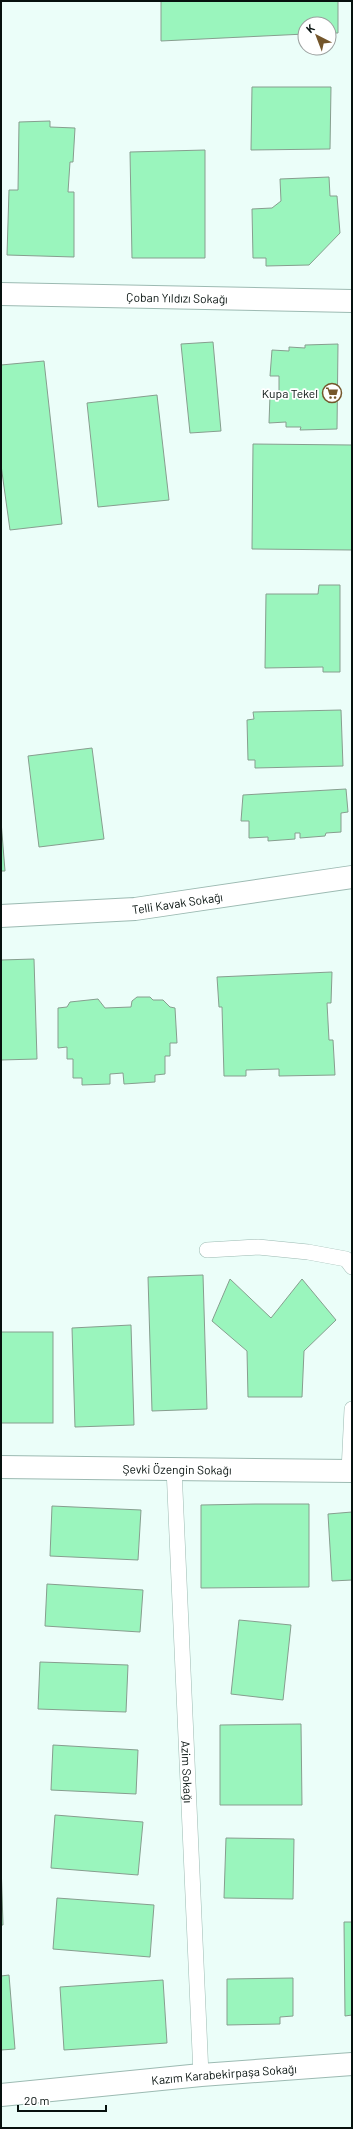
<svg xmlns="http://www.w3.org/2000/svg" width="353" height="2129" font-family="Barlow,sans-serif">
  <rect width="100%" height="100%" fill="#ebfef9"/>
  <g fill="#9af5bd" stroke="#879e8f">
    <polygon points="161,1 338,1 338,33 329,33 329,24 305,24 305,34 161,41"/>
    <polygon points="252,87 331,87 330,149 251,150"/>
    <polygon points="50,121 50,127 75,128 73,162 70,162 68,192 74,192 74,257 7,255 9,190 18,190 19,122"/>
    <polygon points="205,150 205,258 132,258 130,152"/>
    <polygon points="329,177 330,196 337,196 340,233 309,265 266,266 266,258 253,258 252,209 272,208 281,201 280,179"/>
    <polygon points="213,342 221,431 190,433 181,344"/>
    <polygon points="338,344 337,429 300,430 301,427 286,427 286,422 269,423 270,395 279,396 279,376 270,376 272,350 289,351 289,347 305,348 305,345"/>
    <polygon points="44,361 62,524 10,530 1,465 1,365"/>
    <polygon points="157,395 169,500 98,507 87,403"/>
    <polygon points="253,444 352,445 352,550 252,549"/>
    <polygon points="319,585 340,585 340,672 323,672 323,667 265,668 266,594 318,594"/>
    <polygon points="341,710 343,766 255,768 255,760 248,760 247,720 254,719 253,712"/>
    <polygon points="92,748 104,839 39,847 28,756"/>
    <polygon points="346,789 348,812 341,813 341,832 326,833 325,836 300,838 300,833 295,833 295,839 268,841 268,837 249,838 249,821 241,821 243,795"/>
    <polygon points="1,821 5,871 1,871"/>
    <polygon points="34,959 37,1059 1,1060 1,960"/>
    <polygon points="332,972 331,1003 327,1003 329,1040 333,1040 335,1075 279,1076 279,1069 246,1070 246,1076 224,1076 222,1007 219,1007 217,977"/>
    <polygon points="137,997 150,997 153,1000 163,1000 170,1007 175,1008 177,1043 170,1043 170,1056 165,1056 165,1074 155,1075 155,1082 124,1084 123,1073 110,1074 110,1084 82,1085 82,1078 73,1078 73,1059 67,1059 67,1047 58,1048 58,1008 67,1007 70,1002 98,999 105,1008 131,1007 132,1001"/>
    <polygon points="203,1275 207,1409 152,1411 148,1277"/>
    <polygon points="230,1279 271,1318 302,1279 336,1320 304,1351 302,1397 248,1397 247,1351 212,1321"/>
    <polygon points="131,1325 134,1425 75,1427 72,1328"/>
    <rect x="1" y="1332" width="52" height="91"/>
    <polygon points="255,1504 309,1504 309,1587 201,1588 201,1505"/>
    <polygon points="52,1506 141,1510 138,1560 50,1556"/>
    <polygon points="352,1512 352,1580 332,1581 328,1514"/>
    <polygon points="47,1584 143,1590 140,1632 45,1626"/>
    <polygon points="239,1620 291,1625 283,1700 231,1694"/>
    <polygon points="40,1662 128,1665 126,1712 38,1709"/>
    <polygon points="301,1724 302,1805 220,1805 220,1725"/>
    <polygon points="53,1745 138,1750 136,1794 51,1790"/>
    <polygon points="55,1815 143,1822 138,1875 51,1868"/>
    <polygon points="226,1838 294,1839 293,1899 224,1898"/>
    <polygon points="1,1863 3,1925 1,1925"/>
    <polygon points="57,1898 154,1905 150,1957 53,1949"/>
    <polygon points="344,1922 352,1922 352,2015 345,2016"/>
    <polygon points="9,1975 15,2049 1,2050 1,1976"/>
    <polygon points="293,1978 293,2016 280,2017 280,2024 227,2025 227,1979"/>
    <polygon points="163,1980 167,2043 64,2050 60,1987"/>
  </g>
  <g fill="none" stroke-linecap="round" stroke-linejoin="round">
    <g stroke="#9cbab2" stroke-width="16">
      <g id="lane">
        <polyline points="207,1250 258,1247 308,1252 346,1259 352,1267"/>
        <path id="s1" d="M174,1468L201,2075"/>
        <polyline points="349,1471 352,1409"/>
      </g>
    </g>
    <g stroke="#9cbab2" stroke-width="24">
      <g id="street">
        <path id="s2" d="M1,294L352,301"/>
        <path id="s3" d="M1,916L135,909L352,877"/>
        <path id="s4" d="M1,1467L352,1471"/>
        <path id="s5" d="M1,2095L201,2075L352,2064"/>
      </g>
    </g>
    <use href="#lane" stroke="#fff" stroke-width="15"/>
    <use href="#street" stroke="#fff" stroke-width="22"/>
  </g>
  <defs>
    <g id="supermarket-ring" transform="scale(1)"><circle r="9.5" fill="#fff" stroke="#74562b" stroke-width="1.5"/><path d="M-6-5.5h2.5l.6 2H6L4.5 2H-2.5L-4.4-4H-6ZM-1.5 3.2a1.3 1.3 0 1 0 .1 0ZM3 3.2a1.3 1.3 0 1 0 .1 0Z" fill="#74562b"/></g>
  </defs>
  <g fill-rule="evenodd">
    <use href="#supermarket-ring" x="332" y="393"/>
  </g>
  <g text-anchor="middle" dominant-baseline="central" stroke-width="3.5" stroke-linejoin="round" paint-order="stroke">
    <g font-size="12" fill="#06110e" stroke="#fff">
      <text stroke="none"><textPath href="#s2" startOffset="176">Çoban Yıldızı Sokağı</textPath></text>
      <text stroke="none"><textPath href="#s3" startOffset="177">Telli Kavak Sokağı</textPath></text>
      <text stroke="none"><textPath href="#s4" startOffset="176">Şevki Özengin Sokağı</textPath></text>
      <text stroke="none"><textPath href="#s1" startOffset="304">Azim Sokağı</textPath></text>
      <text stroke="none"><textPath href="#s5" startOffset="224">Kazım Karabekirpaşa Sokağı</textPath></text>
    </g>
    <g font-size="12" fill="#06110e" stroke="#fff" text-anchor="end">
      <text x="318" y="393">Kupa Tekel</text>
    </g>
  </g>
  <rect width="353" height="2129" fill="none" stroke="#06110e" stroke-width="4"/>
  <g transform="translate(317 36) rotate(318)"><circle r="19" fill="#ffffff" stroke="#9ba09f"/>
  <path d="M0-3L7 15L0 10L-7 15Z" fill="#74562b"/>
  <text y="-6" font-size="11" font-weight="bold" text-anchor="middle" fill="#06110e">K</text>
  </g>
  <path d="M18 2105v6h88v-6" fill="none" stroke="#06110e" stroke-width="2"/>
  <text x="24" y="2105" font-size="12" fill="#06110e" stroke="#ffffff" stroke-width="3" paint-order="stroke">20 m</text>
</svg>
